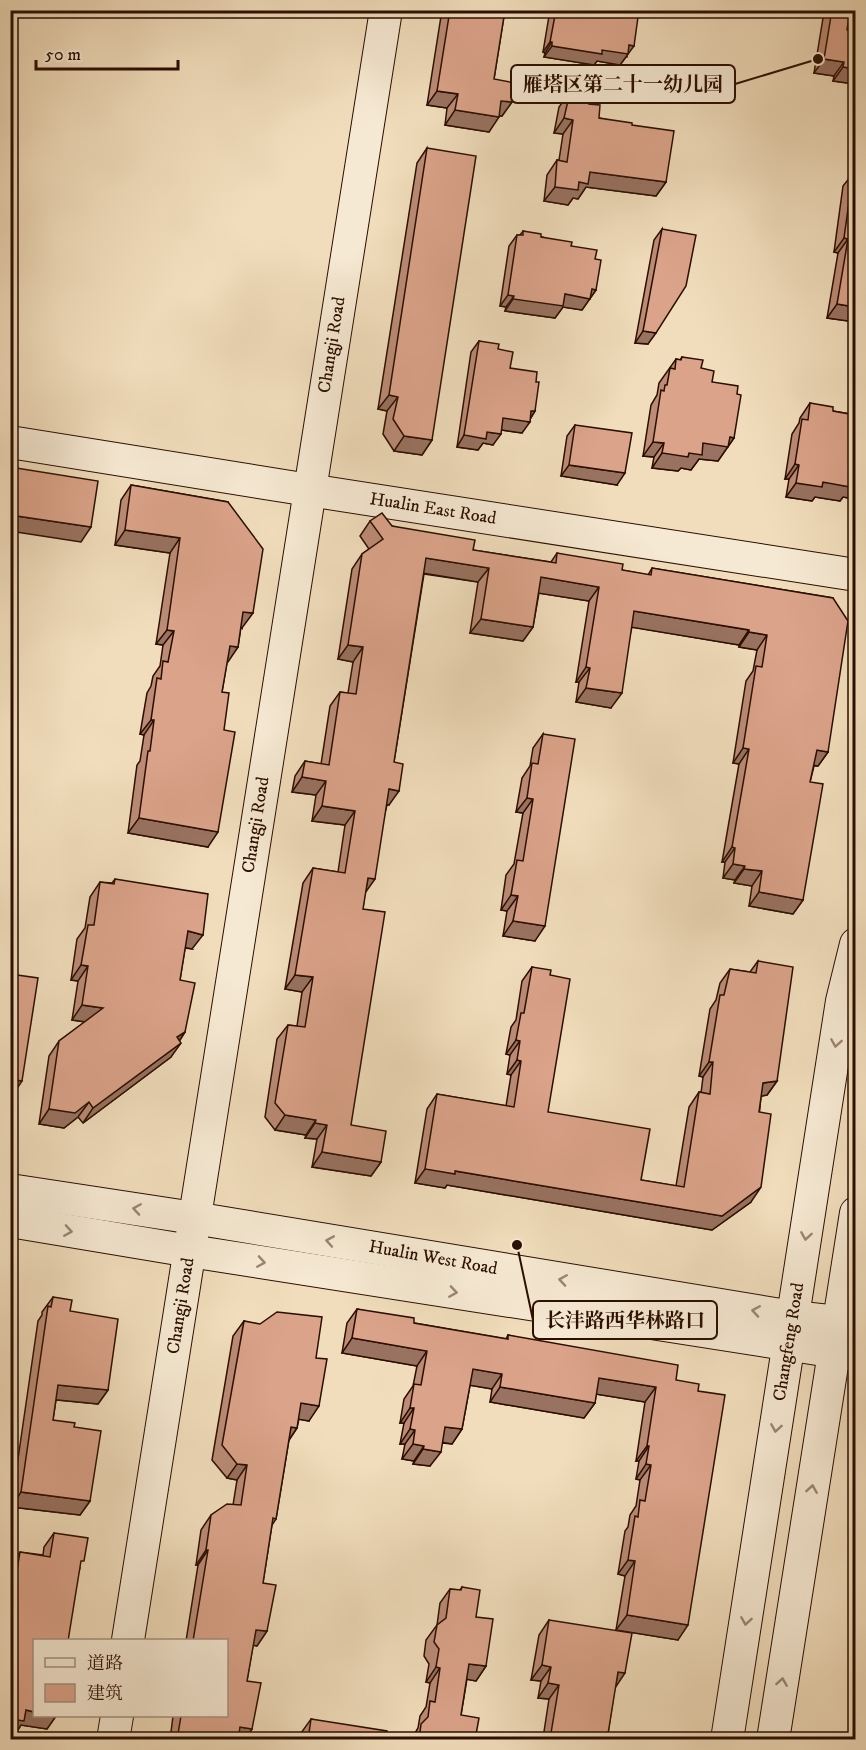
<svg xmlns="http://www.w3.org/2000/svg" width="866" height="1750" font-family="'IM FELL DW Pica','Noto Serif SC',serif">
  <rect width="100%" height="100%" fill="#f1ddbc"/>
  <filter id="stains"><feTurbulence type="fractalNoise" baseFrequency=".00333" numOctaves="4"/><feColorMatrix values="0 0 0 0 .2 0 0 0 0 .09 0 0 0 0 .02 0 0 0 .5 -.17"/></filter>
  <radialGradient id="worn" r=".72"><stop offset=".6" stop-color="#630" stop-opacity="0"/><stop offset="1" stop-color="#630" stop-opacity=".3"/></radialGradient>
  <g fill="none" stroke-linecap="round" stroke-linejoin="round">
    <g stroke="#2a0e00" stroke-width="34">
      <g id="secondary">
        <polyline points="10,442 309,490 856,575"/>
        <polyline points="10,1190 194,1218 793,1317 856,1324"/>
        <polyline points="10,1221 190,1251 856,1355"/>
        <polyline points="128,1640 386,10"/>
        <polyline points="113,1740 117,1716"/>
        <polyline points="727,1740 842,1001 856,944"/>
        <polyline points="773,1740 856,1213"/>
      </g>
    </g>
    <use href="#secondary" stroke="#f6e9d3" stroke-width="32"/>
  </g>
  <g fill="#bc8c77" stroke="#2a0e00" stroke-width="1.5">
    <polygon points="442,10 505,10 494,79 512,102 502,116 499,116 489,132 445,125 447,108 427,105"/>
    <polygon points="550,10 634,10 627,57 626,57 620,65 597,61 594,65 544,57 545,53 543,52"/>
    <polygon points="829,10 850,10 847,30 855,84 833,81 834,76 814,73 823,18"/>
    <polygon points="570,92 589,104 599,118 632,125 666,182 656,196 586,187 578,199 573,198 568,205 544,201 547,175 557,160 559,160 563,134 554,133 559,107"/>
    <polygon points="855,116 855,322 827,318 838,253 834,252 843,186 851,176 854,154 849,153"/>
    <polygon points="427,148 432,440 422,455 394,451 383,434 387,411 378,409 417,163"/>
    <polygon points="662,229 648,344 635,343 654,240"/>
    <polygon points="523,231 571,246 595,259 596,290 582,310 563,307 555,318 505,311 506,307 500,306 509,246 517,235 520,235"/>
    <polygon points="479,341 498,349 510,368 536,382 535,411 522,433 501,430 493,445 483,443 478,450 457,447 471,352"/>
    <polygon points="682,357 701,368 712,382 737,394 734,438 718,461 699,459 691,470 681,468 678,471 652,468 654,457 643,456 651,405 657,395 659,383 676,359 680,360"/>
    <polygon points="810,403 833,411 855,415 855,499 843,497 840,501 815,497 812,501 786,497 789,479 785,479 792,434 799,423 800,418"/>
    <polygon points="575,425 617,485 561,476 567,436"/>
    <polygon points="131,485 228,502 242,628 241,627 238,647 227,662 222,692 208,847 128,833 137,765 140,761 144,735 140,734 147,693 151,686 153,676 160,666 163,645 156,644 170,553 115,545 121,500"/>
    <polygon points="370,521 392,526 473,550 551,562 557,553 622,570 648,575 652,568 833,598 828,752 818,766 814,766 810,782 803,900 793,914 749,906 752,886 734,883 735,880 723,878 725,862 722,862 739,764 733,763 746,681 753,671 757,650 739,647 739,645 632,627 611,708 576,702 579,682 576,682 589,601 539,593 533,627 523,641 470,633 478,582 424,574 394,762 389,805 387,805 365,892 363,909 351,1125 381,1162 371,1176 312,1167 317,1139 305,1138 306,1135 275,1130 265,1117 277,1039 288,1025 297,1026 302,992 285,989 303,883 313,868 338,872 345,825 312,821 316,795 292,792 295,776 305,761 321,764 330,706 340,692 348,693 353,662 338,659 352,569 362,554 369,549 360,536"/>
    <polygon points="543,734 535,941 503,936 507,911 501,910 506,875 514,864 523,813 516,812 522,778 530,766 533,748"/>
    <polygon points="115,879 192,949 185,948 180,980 185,1032 180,1040 171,1057 83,1123 78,1117 64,1128 39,1124 49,1056 59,1041 85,1022 72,1020 78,981 71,980 77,939 85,928 90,897 100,882 112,883"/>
    <polygon points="758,961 777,1081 767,1095 761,1096 751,1202 712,1230 447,1185 445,1188 415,1183 427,1109 437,1094 506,1106 511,1075 507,1074 510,1055 506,1054 511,1027 516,1020 522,981 532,967 550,975 548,1112 641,1180 676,1186 689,1107 699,1092 701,1093 703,1077 699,1076 710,1009 716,1000 720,983 730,969 750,972"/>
    <polygon points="53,1297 70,1311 108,1390 98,1404 56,1400 53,1420 74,1427 90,1501 80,1515 11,1507 38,1321 42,1315 42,1312"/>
    <polygon points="357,1309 414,1323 506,1339 508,1335 676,1380 698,1391 678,1640 616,1630 625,1576 618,1574 625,1531 628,1527 630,1515 636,1506 640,1480 636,1479 639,1461 636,1461 645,1402 596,1394 595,1403 584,1418 490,1402 492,1389 470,1385 462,1429 452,1444 442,1443 430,1466 413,1464 414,1461 402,1459 405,1444 400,1444 404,1423 400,1423 404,1399 413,1386 417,1366 342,1353 347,1323"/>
    <polygon points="244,1321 316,1358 309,1421 299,1419 297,1428 289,1440 276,1519 272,1525 263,1583 267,1631 257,1646 253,1645 247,1681 252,1729 245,1740 170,1740 173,1716 226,1716 226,1641 186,1641 198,1565 196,1565 201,1530 211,1515 233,1505 237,1480 227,1478 212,1460 233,1336"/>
    <polygon points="54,1533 80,1568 34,1716 56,1716 47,1729 21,1725 14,1736 10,1735 10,1565 20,1552 43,1555 44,1547"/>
    <polygon points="462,1587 476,1617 486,1666 476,1681 467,1679 461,1715 475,1740 411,1740 418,1728 420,1716 426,1707 430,1683 426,1682 429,1664 424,1656 426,1640 437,1625 440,1603 450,1589 460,1590"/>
    <polygon points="549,1620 615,1687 607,1740 539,1740 540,1738 543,1738 549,1699 538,1698 541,1681 531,1680 539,1635"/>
    <polygon points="311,1719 386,1740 300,1740 301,1733"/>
  </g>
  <g fill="#997261" stroke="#2a0e00" stroke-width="1.5">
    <polygon points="550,42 552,42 545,53 543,52"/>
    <polygon points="629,45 634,46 620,65 597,61 594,65 544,57 552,46 602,50"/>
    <polygon points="824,59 844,62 834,76 814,73"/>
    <polygon points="843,67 855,69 855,84 833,81"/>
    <polygon points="437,91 458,94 447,108 427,105"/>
    <polygon points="501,101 512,102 502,116 491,115"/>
    <polygon points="455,110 499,117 489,132 445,125"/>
    <polygon points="564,118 573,120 563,134 554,133"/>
    <polygon points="855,144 855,152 854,154 849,153"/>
    <polygon points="590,172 666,182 656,196 586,187 578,199 573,198 568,205 544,201 555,187 579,182"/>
    <polygon points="844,238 848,239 838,253 834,252"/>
    <polygon points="592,289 596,290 582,310 563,307 555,318 505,311 513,299 565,294"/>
    <polygon points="508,295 514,296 506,307 500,306"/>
    <polygon points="837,304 855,307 855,322 827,318"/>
    <polygon points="643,331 656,333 648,344 635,343"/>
    <polygon points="389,395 398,397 387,411 378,409"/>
    <polygon points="531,411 535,411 528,422 530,422 522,433 495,429 503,418"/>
    <polygon points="487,432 501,434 493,445 483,443 478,450 457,447 464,435"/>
    <polygon points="404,436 432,440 422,455 394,451"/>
    <polygon points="730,437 734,438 718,461 699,459 691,470 681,468 678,471 652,468 662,453"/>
    <polygon points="653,442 664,443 654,457 643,456"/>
    <polygon points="795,464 799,465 789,479 785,479"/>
    <polygon points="569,465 625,473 617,485 561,476"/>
    <polygon points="850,482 855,483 855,499 843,497 840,501 815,497 812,501 786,497 796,483"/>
    <polygon points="10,515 91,527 81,542 10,531"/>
    <polygon points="125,530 180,538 170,553 115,545"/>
    <polygon points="426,558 489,568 478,582 416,572"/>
    <polygon points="541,577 599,587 589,601 531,592"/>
    <polygon points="634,611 749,630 739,645 624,626"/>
    <polygon points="243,612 253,613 242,628 233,626"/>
    <polygon points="481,619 533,627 523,641 470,633"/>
    <polygon points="167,630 174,631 163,645 156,644"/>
    <polygon points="749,632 767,635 757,650 739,647"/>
    <polygon points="348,645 363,647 353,662 338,659"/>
    <polygon points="230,646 238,647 228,662 219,660"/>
    <polygon points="586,667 590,668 579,682 576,682"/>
    <polygon points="586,688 622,693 611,708 576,702"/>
    <polygon points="151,720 154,720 144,735 140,734"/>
    <polygon points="743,748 749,749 739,764 733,763"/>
    <polygon points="817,750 828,752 818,766 807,764"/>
    <polygon points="302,777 326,781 316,795 292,792"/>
    <polygon points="389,789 399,791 389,805 379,804"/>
    <polygon points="527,798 533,799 523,813 516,812"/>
    <polygon points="322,806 355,811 345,825 312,821"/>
    <polygon points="139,818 218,832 208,847 128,833"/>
    <polygon points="732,847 735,848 725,862 722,862"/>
    <polygon points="733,864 745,866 735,880 723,878"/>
    <polygon points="744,869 762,871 752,886 734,883"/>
    <polygon points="368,878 375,879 365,893"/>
    <polygon points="759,892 803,900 793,914 749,906"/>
    <polygon points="511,895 518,896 507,911 501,910"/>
    <polygon points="513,921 545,926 535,941 503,936"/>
    <polygon points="188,931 203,935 192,949 178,946"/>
    <polygon points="81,965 88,966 78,981 71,980"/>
    <polygon points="295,975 313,977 302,992 285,989"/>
    <polygon points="82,1005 103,1008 93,1023 72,1020"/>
    <polygon points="185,1032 175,1047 177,1037"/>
    <polygon points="516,1040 520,1041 510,1055 506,1054"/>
    <polygon points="181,1043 171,1057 83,1123 93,1108"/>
    <polygon points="517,1060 521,1061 511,1075 507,1074"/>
    <polygon points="709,1062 713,1062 703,1077 699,1076"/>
    <polygon points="10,1079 22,1081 12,1096 10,1096"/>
    <polygon points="777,1081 767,1095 753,1098 763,1083"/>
    <polygon points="89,1102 78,1117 64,1128 39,1124 49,1109"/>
    <polygon points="285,1115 316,1120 306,1135 275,1130"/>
    <polygon points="315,1123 327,1125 317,1139 305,1138"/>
    <polygon points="322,1152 381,1162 371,1176 312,1167"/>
    <polygon points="425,1169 455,1171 722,1216 761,1187 751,1202 712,1230 447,1185 445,1188 415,1183"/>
    <polygon points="352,1338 427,1351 417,1366 342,1353"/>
    <polygon points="473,1369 502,1374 492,1389 462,1384"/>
    <polygon points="599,1378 656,1387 645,1402 589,1393"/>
    <polygon points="58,1385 108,1390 98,1404 48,1399"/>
    <polygon points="500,1387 595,1403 584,1418 490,1402"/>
    <polygon points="301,1403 319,1406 309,1421 291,1418"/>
    <polygon points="410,1408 414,1408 404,1423 400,1423"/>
    <polygon points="291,1427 297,1428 287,1443"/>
    <polygon points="445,1427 462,1429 452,1444 435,1441"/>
    <polygon points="410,1429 415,1430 405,1444 400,1444"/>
    <polygon points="413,1444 424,1446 414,1461 402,1459"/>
    <polygon points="647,1446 649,1446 639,1461 636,1461"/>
    <polygon points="423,1449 441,1452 430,1466 413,1464"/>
    <polygon points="237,1464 247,1465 237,1480 227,1478"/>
    <polygon points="646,1464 651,1465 640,1480 636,1479"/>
    <polygon points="21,1492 90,1501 80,1515 11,1507"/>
    <polygon points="206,1550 208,1550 198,1565 196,1565"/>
    <polygon points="628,1560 635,1561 625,1576 618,1574"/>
    <polygon points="627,1615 688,1625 678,1640 616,1630"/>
    <polygon points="256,1630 267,1631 257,1646 246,1644"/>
    <polygon points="469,1664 486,1666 476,1681 459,1678"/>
    <polygon points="542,1665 551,1667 541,1681 531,1680"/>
    <polygon points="436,1667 440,1668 430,1683 426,1682"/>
    <polygon points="618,1672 625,1673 615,1688"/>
    <polygon points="548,1683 559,1685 549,1699 538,1698"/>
    <polygon points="26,1710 34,1712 34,1716 56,1716 47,1729 21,1725 14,1736 10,1735 10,1719"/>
    <polygon points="240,1727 252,1729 245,1740 231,1740"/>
  </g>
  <g fill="#dba38a" stroke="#2a0e00" stroke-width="1.5">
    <polygon points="450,10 505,10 494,79 515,83 512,102 501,101 499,117 455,110 458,94 437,91"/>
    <polygon points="556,10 634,10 634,16 638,17 634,46 629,45 628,54 602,50 602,54 552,46 552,42 550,42"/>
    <polygon points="832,10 850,10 847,30 855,32 855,69 843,67 844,62 824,59"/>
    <polygon points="570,92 590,95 589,104 600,105 599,118 632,123 632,125 674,131 666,182 590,172 588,184 579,182 578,190 555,187 557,160 567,162 573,120 564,118"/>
    <polygon points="427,148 476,156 432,440 404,436 393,419 398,397 389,395"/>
    <polygon points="853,173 855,173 855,307 837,304 848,239 844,238"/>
    <polygon points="662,229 696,235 686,286 656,333 643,331"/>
    <polygon points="523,231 541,234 541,237 572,242 571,246 597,250 595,259 601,260 596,290 592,289 590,299 565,294 563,306 513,299 514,296 508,295 517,235 523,235"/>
    <polygon points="479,341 499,344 498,349 513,352 510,368 537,372 536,382 539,382 535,411 531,411 530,422 503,418 501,434 487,432 486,439 464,435"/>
    <polygon points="682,357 703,360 701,368 714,371 712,382 738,386 737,394 741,395 734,438 730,437 728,447 703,443 702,455 689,453 688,457 662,453 664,443 653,442 661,390 664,391 665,385 667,385 670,368 675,369 676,359 681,360"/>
    <polygon points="810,403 833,407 833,411 855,415 855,483 850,482 850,487 823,482 822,487 796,483 799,465 795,464 802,419 808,420"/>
    <polygon points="575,425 632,433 625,473 569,465"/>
    <polygon points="10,467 98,481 91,527 10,515"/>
    <polygon points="131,485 228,502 263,549 253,613 243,612 238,647 230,646 222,692 229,693 224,730 235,732 218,832 139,818 148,751 150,751 154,720 151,720 157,678 161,679 163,661 168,662 174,631 167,630 180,538 125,530"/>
    <polygon points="382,513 392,526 475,540 473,550 556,563 557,553 623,564 622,570 651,575 652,568 833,598 848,621 828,752 817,750 810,782 823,784 803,900 759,892 762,871 744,869 745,866 733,864 735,848 732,847 749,749 743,748 756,666 762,667 767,635 749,632 749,630 634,611 622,693 586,688 590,668 586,667 599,587 541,577 533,627 481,619 489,568 426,558 394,762 403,764 399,791 389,789 375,879 368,878 363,909 385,912 351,1125 386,1131 381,1162 322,1152 327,1125 315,1123 316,1120 285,1115 275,1103 288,1025 305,1027 313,977 295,975 313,868 345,873 355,811 322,806 326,781 302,777 305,761 329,765 340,692 356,694 363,647 348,645 362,554 383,539 370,521"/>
    <polygon points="543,734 575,739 545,926 513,921 518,896 511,895 517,860 523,861 533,799 527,798 532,763 538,764"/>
    <polygon points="115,879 208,894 203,935 188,931 180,980 195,983 185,1032 177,1037 181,1043 93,1108 89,1102 75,1113 49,1109 59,1041 103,1008 82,1005 88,966 81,965 88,925 94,925 100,882 114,884"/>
    <polygon points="758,961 793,967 777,1081 763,1083 759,1112 771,1114 761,1187 722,1216 455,1171 455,1174 425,1169 437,1094 514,1107 521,1061 517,1060 520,1041 516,1040 521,1013 524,1013 532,967 551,970 550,975 570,979 548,1112 650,1129 641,1180 684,1187 699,1092 710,1094 713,1062 709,1062 720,995 724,995 730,969 756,973"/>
    <polygon points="10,974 38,978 22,1081 10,1079"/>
    <polygon points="53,1297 72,1300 70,1311 118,1319 108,1390 58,1385 53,1420 75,1423 74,1427 101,1431 90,1501 21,1492 48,1306 51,1307"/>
    <polygon points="357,1309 414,1318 414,1323 508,1339 508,1335 678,1365 676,1380 699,1384 698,1391 725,1395 688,1625 627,1615 635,1561 628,1560 635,1516 638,1517 640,1500 645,1501 651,1465 646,1464 649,1446 647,1446 656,1387 599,1378 595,1403 500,1387 502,1374 473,1369 462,1429 445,1427 441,1452 423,1449 424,1446 413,1444 415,1430 410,1429 414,1408 410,1408 414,1384 421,1385 427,1351 352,1338"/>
    <polygon points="277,1312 322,1317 316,1358 327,1359 319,1406 301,1403 297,1428 291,1427 276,1519 273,1518 263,1583 276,1585 274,1595 267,1631 256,1630 247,1681 261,1683 252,1729 240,1727 238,1740 177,1740 181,1716 226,1716 226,1641 193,1641 208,1550 206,1550 211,1515 227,1504 241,1505 247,1465 237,1464 222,1445 244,1321 260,1324"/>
    <polygon points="54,1533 88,1538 84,1561 81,1561 68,1641 34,1641 34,1712 26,1710 24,1721 10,1719 10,1612 20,1552 50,1557"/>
    <polygon points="462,1587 480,1590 476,1617 493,1619 486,1666 469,1664 461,1715 479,1718 475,1740 419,1740 421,1724 428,1717 430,1701 435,1702 440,1668 436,1667 439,1649 434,1642 437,1625 446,1618 450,1589 461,1590"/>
    <polygon points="549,1620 632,1633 625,1673 618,1672 607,1740 540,1740 540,1738 550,1739 559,1685 548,1683 551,1667 542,1665"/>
    <polygon points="311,1719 387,1731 386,1740 308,1740"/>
  </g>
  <defs><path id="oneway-chevron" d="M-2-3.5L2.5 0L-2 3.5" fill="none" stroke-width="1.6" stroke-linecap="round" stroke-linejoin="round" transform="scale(1.5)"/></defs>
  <g stroke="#9a8674">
    <use href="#oneway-chevron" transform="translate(836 1043) rotate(99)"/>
    <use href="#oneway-chevron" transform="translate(137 1209) rotate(-171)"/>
    <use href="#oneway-chevron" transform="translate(68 1231) rotate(9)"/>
    <use href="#oneway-chevron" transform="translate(806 1236) rotate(99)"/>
    <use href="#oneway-chevron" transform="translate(330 1241) rotate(-170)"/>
    <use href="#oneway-chevron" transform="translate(261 1262) rotate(9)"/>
    <use href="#oneway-chevron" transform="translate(563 1280) rotate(-171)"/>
    <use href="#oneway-chevron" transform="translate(453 1292) rotate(9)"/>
    <use href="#oneway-chevron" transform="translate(756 1311) rotate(-171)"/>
    <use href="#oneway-chevron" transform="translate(776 1428) rotate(99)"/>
    <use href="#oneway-chevron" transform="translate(812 1489) rotate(-81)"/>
    <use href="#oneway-chevron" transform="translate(746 1621) rotate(99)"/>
    <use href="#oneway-chevron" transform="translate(782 1682) rotate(-81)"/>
  </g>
  <g text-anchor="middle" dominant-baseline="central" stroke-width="6" stroke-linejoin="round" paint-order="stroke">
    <g font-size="18" fill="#2a0e00" stroke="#f6e9d3">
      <text transform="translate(332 345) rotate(-81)">Changji Road</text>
      <text transform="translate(433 509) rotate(9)">Hualin East Road</text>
      <text transform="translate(256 825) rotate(-81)">Changji Road</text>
      <text transform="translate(433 1258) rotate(10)">Hualin West Road</text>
      <text transform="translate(181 1306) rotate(-81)">Changji Road</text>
      <text transform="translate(789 1342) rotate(-81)">Changfeng Road</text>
    </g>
  </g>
  <path fill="none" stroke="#2a0e00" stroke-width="2" d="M818 59L735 84M517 1245L533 1320"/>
  <g fill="#2a0e00" stroke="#f6e9d3" stroke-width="2">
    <circle cx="818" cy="59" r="6"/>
    <circle cx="517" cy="1245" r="6"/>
  </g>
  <g fill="#f6e9d3" stroke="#2a0e00" stroke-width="2">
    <rect x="511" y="65" width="224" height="38" rx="6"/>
    <rect x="533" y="1301" width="184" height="38" rx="6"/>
  </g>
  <g font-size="20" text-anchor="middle" font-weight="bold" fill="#2a0e00">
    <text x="623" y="91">雁塔区第二十一幼儿园</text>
    <text x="625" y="1327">长沣路西华林路口</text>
  </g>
  <rect width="866" height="1750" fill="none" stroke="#f1ddbc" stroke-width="36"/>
  <rect x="12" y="12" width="842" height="1726" fill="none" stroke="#2a0e00" stroke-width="3"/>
  <rect x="18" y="18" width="830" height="1714" fill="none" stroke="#2a0e00" stroke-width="1.5"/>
  <rect x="33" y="1639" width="195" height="78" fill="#f6e9d3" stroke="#a4917f" stroke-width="1.5"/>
  <rect x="45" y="1658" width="30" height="9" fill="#f6e9d3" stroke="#a4917f" stroke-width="1.5"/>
  <text x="87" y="1669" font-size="18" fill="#2a0e00">道路</text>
  <rect x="45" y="1684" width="30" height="18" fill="#dba38a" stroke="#a4917f" stroke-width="1.5"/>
  <text x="87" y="1699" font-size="18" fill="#2a0e00">建筑</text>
  <path d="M36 60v9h142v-9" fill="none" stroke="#2a0e00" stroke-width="3"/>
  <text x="45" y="60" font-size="18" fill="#2a0e00" stroke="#f6e9d3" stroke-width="4.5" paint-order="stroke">50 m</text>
  <rect width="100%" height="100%" filter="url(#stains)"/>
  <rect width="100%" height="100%" fill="url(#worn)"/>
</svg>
